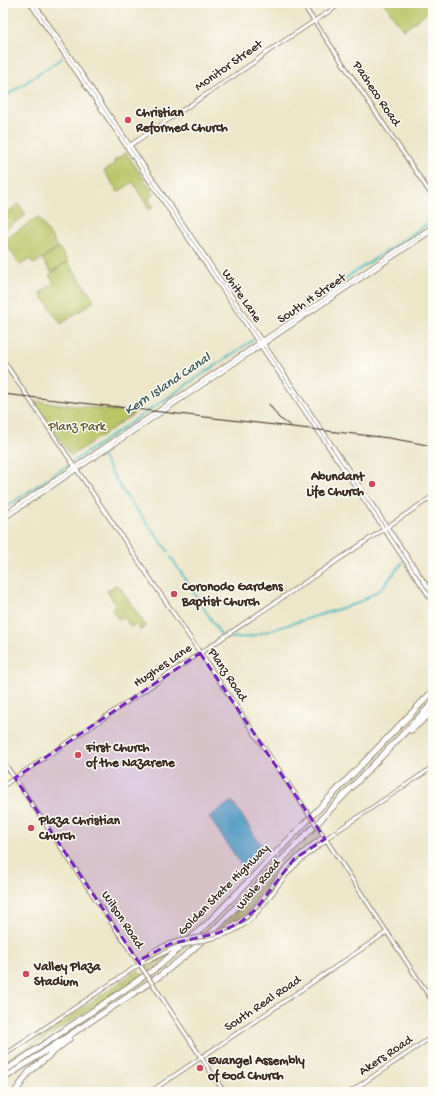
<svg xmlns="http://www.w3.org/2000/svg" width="436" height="1095" font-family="'Gochi Hand',sans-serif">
  <rect width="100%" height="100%" fill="#fdfcf7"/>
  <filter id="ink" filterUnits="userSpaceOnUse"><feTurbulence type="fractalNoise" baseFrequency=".025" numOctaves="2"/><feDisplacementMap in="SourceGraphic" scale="8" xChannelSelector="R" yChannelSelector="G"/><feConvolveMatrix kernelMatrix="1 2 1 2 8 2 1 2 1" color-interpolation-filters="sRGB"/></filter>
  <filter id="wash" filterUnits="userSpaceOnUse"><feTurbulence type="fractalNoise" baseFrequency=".012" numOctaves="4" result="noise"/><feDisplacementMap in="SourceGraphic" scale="16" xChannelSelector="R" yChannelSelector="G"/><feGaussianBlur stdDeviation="0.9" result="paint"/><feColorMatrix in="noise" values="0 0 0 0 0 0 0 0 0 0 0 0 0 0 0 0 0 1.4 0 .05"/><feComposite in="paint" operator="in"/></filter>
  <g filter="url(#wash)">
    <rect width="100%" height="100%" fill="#ede6c9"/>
    <g fill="#b9c566" stroke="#7a7842">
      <polygon points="384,3 433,3 433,9 403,30"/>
      <polygon points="126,153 154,194 148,198 154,207 149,210 133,182 118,192 104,171 113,165 115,160"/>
      <polygon points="19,204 26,215 3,231 3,215"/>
      <polygon points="38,217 58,247 34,264 30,259 20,265 4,240"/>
      <polygon points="59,248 68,261 51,272 42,259"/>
      <polygon points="68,262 94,300 93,302 61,324 40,293 54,283 49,275"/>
      <polygon points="34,401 135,413 71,456"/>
      <polygon points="115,585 120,587 146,626 140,630 136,624 131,627 124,617 119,620 111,609 116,605 107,591"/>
      <path d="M314,829L319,836V839C306,847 294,857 284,869C263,894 250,924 215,932Z"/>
      <polygon points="176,949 176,950 148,971 146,965 164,954"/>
      <polygon points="138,970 143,975 5,1064 3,1063"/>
    </g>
    <polygon fill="#4fbdc4" stroke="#457471" points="232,801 264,849 245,870 209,817"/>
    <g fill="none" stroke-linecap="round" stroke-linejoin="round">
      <g stroke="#4fbdc4" stroke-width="2">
        <polyline points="3,98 62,58"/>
        <polyline points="301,308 433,220"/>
        <polyline points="102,456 124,493 168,551"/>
        <polyline points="3,509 253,340"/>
        <polyline points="171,557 221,635"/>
        <polyline points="231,638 249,637 358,603 381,589 403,562"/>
      </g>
    </g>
  </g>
  <g filter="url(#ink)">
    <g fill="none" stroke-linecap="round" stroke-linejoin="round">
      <g stroke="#948874" stroke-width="5">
        <g id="secondary">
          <polyline points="30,3 433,602"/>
          <polyline points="34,3 433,595"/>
          <polyline points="302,3 433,197"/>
          <polyline points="129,146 253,63 270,50 342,3"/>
          <polyline points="3,360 308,813"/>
          <polyline points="3,515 433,226"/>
          <polyline points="3,519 433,230"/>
          <polyline points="3,761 144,971"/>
          <polyline points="3,786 433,496"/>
          <polyline points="319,829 433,1002"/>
          <path d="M218,933C256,917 260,899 284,870C295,858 308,848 321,838L325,839"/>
          <path d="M213,938C254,929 263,903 287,874C298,861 311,852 324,842L325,839L433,767"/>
          <path d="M140,964C145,952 166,944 179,941"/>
          <polyline points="154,986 224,1092"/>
          <path d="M3,1056L140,964C145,964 169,949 180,946"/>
          <polyline points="150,1092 387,932"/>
          <polyline points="350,1092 433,1036"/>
        </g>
      </g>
      <g stroke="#948874" stroke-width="7">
        <g id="highway">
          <polyline points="411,730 433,711"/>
          <polyline points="3,1072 159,966 207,924 433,691"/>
          <polyline points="3,1079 161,975 191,951 216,928 433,703"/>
          <polyline points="15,1092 29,1072 69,1039"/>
        </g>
      </g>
      <use href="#secondary" stroke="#fff" stroke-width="3"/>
      <use href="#highway" stroke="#fff" stroke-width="5"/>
      <g stroke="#3b2a1e" stroke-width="1">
        <polyline points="3,394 389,438 433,446"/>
        <polyline points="269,404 279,418 291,426"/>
      </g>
      <g stroke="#948874" stroke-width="5" stroke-linecap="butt">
        <g id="secondary-bridge">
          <polyline points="308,813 319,829"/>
          <polyline points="179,941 218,933"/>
          <polyline points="180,946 213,938"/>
          <polyline points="144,971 154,986"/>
        </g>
      </g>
      <use href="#secondary-bridge" stroke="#fff" stroke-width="3"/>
    </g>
  </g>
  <path fill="#7b2cbf" fill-opacity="0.2" stroke="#7b2cbf" stroke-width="3" stroke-dasharray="8 5" stroke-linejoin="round" d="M200,653L325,839L294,859L256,909L241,922L218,933L170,944L142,959L140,964L15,778Z"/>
  <g fill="#d1495b" stroke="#fdfcf7" stroke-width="1.5">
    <circle cx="128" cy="120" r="4"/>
    <circle cx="372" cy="484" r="4"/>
    <circle cx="174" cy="594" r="4"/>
    <circle cx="78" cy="755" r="4"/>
    <circle cx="31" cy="828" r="4"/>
    <circle cx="26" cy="974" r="4"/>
    <circle cx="200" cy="1068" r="4"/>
  </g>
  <g text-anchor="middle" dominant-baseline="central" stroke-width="3" stroke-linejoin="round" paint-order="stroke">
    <g font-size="13" fill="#3b2a1e" stroke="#fdfcf7">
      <text transform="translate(229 66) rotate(-35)">Monitor Street</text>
      <text transform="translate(376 94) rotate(56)">Pacheco Road</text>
      <text transform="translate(241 296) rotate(56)">White Lane</text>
      <text transform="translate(312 299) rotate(-34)">South H Street</text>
      <text transform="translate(163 666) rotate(-34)">Hughes Lane</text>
      <text transform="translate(227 675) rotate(56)">Planz Road</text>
      <text transform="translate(259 885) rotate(-50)">Wible Road</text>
      <text transform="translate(224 890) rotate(-45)">Golden State Highway</text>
      <text transform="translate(122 920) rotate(56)">Wilson Road</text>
      <text transform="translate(263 1004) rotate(-34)">South Real Road</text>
      <text transform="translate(386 1056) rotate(-34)">Akers Road</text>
    </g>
    <g font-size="13" font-weight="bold" fill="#3b2a1e" stroke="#fdfcf7" text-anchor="start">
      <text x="136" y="113">Christian<tspan x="136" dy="15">Reformed Church</tspan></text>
      <text x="364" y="477" text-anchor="end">Abundant<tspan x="364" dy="15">Life Church</tspan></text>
      <text x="182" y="587">Coronodo Gardens<tspan x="182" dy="15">Baptist Church</tspan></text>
      <text x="86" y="748">First Church<tspan x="86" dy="15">of the Nazarene</tspan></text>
      <text x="39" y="821">Plaza Christian<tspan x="39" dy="15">Church</tspan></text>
      <text x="34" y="967">Valley Plaza<tspan x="34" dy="15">Stadium</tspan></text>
      <text x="208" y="1061">Evangel Assembly<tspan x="208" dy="15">of God Church</tspan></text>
    </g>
    <g font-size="13" fill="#615834" stroke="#fdfcf7">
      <text x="77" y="427">Planz Park</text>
    </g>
    <g font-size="14" font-style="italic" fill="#425d58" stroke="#fdfcf7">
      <text transform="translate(168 385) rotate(-34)">Kern Island Canal</text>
    </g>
  </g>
  <rect width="436" height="1095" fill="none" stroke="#fdfcf7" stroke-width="16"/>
</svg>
